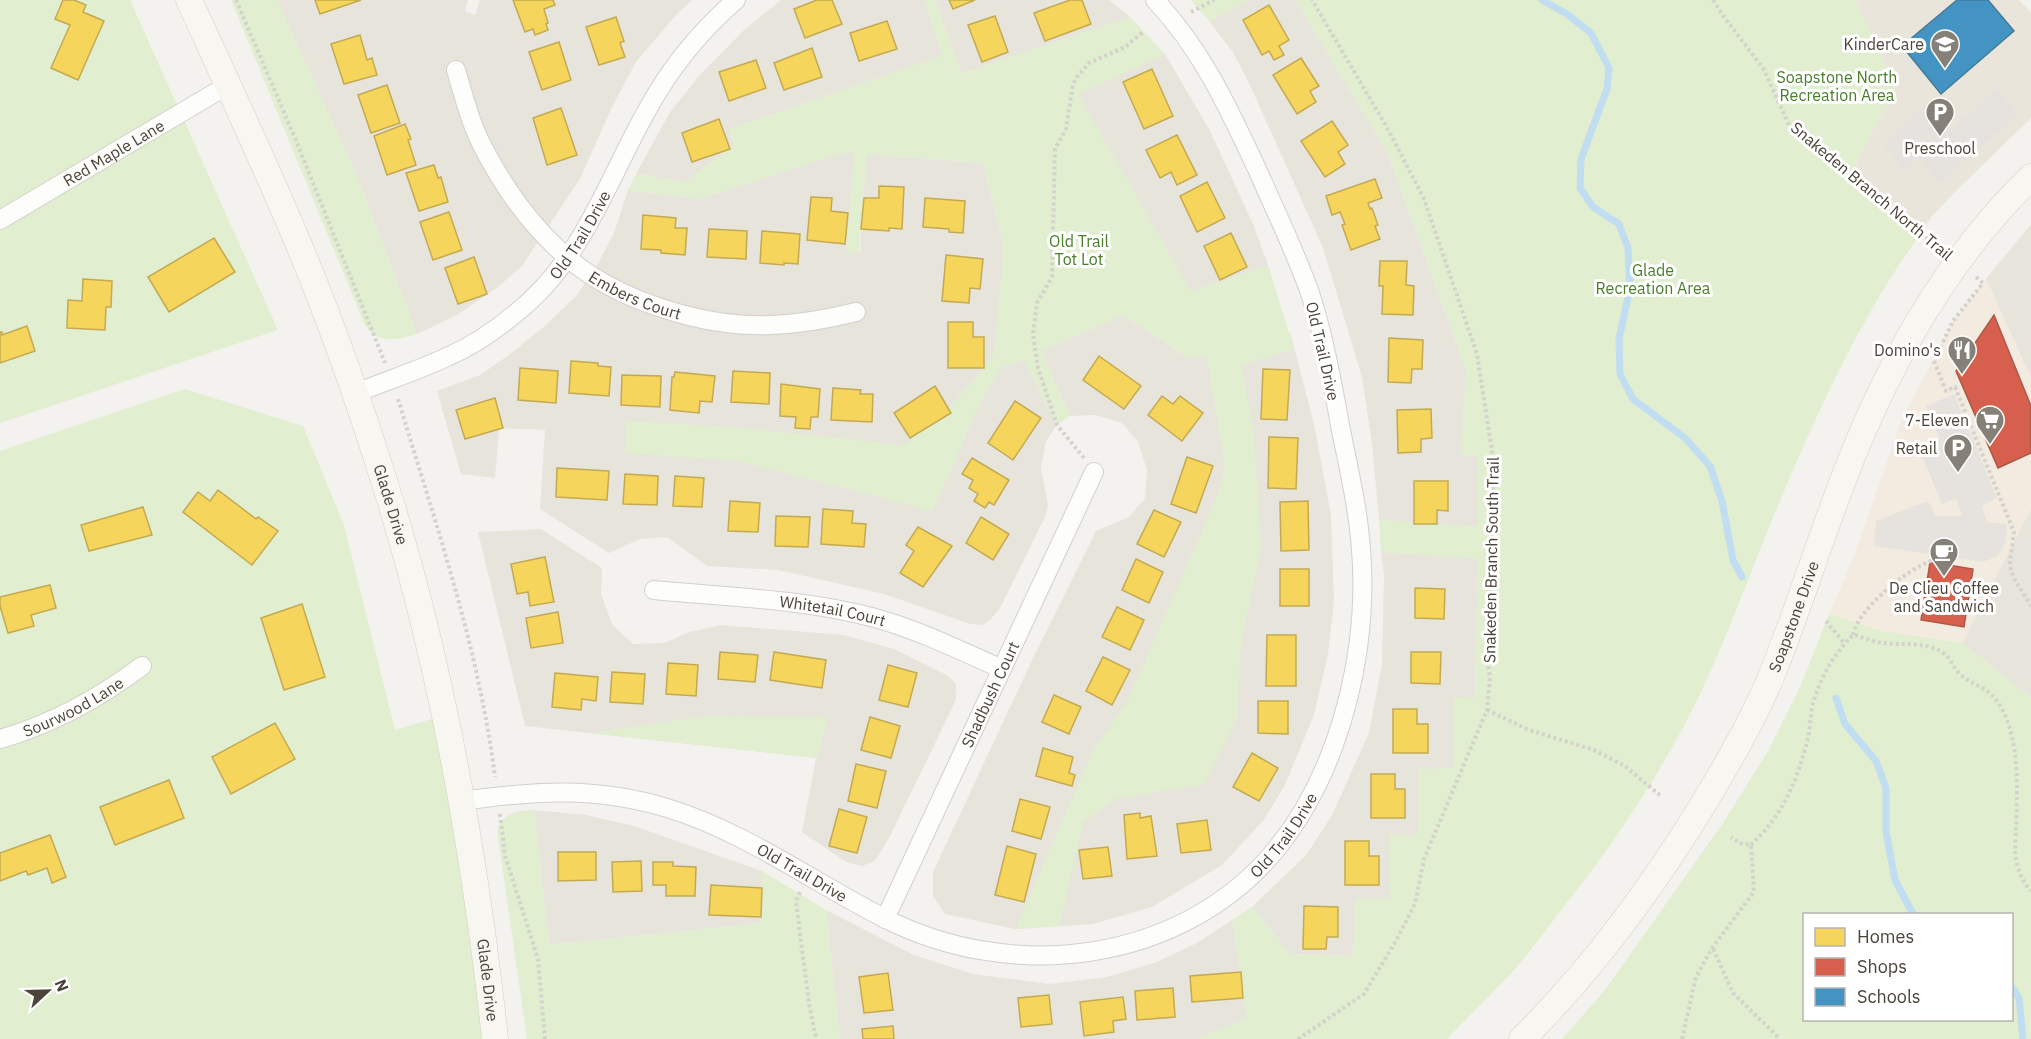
<svg xmlns="http://www.w3.org/2000/svg" width="2031" height="1039" font-family="'IBM Plex Sans',sans-serif">
  <rect width="100%" height="100%" fill="#f4f2ee"/>
  <g fill="#e7e4dc">
    <polygon points="277,0 468,0 465,11 475,15 480,0 692,0 676,15 636,62 612,107 581,177 522,266 498,287 457,315 417,334 356,174"/>
    <polygon points="781,0 924,0 943,56 729,129 734,144 686,182 636,174 670,112 700,75 743,31"/>
    <polygon points="935,0 1109,0 1130,17 961,74"/>
    <polygon points="1249,0 1295,0 1387,152 1466,370 1461,455 1478,456 1478,527 1379,520 1372,444 1362,377 1323,248 1249,83 1232,51 1209,21"/>
    <polygon points="1165,54 1210,131 1253,224 1268,265 1191,292 1077,93"/>
    <polygon points="841,153 855,153 847,252 860,252 866,154 983,163 1004,247 995,353 981,374 1024,360 1057,425 1046,441 1041,468 1048,505 1046,515 1000,608 991,619 983,625 970,624 884,594 778,570 707,566 667,537 640,539 609,553 540,509 545,430 499,428 495,478 461,474 437,391 480,375 509,355 547,324 577,295 599,262 614,233 628,190 699,199"/>
    <polygon points="2031,224 2031,378 1986,279"/>
    <polygon points="1123,315 1190,359 1290,332 1314,424 1331,515 1334,601 1328,654 1314,715 1284,787 1263,821 1222,865 1152,907 1093,924 1015,929 945,914 933,896 933,872 1033,658 1096,531 1129,517 1145,498 1147,470 1138,442 1122,423 1095,415 1070,416 1041,351"/>
    <polygon points="2031,509 2031,697 1962,643"/>
    <polygon points="541,529 602,568 601,594 612,624 633,644 665,643 689,632 722,625 844,635 894,649 947,675 956,684 956,700 889,838 875,861 862,866 846,862 802,832 816,758 525,726 478,532"/>
    <polygon points="1381,552 1478,558 1475,698 1454,698 1454,768 1419,770 1418,835 1391,835 1389,900 1356,899 1353,956 1290,954 1252,907 1307,854 1332,815 1369,733 1382,664 1384,575"/>
    <polygon points="534,810 586,815 634,826 762,871 761,923 549,945"/>
    <polygon points="826,910 914,955 973,974 1050,984 1107,977 1154,963 1197,943 1232,920 1247,1018 1197,1039 840,1039"/>
  </g>
  <polygon fill="#f3ebdf" points="1986,279 2031,378 2031,509 1962,643 1882,631 1829,614 1854,556 1902,419 1953,321"/>
  <polygon fill="#eae5da" points="1855,0 2019,0 2031,13 2031,118 1959,188 1931,217 1917,239 1849,177 1896,88"/>
  <g fill="#e1eecf" fill-rule="evenodd">
    <polygon points="0,0 130,0 278,330 0,423"/>
    <path d="M231,0H277L356,174L417,334C397,340 376,345 364,323Z"/>
    <polygon points="924,0 935,0 961,74 1130,17 1165,54 1078,94 1191,292 1268,265 1294,349 1241,365 1254,433 1261,547 1241,643 1237,718 1204,784 1114,799 1083,824 1059,926 1015,929 1093,751 1127,702 1218,494 1225,465 1206,355 1190,359 1123,315 1041,351 1070,416 1057,425 1024,360 1002,367 977,409 952,469 932,511 739,461 625,453 626,421 733,427 904,445 949,407 979,375 994,353 1004,247 983,163 867,154 859,252 846,253 854,153 841,153 699,199 628,190 636,174 686,182 734,144 729,129 942,56"/>
    <polygon points="1191,0 1249,0 1209,21"/>
    <path d="M1295,0H1855L1896,88L1849,177L1917,239C1861,316 1817,413 1780,501C1753,564 1731,629 1701,692C1663,771 1614,844 1559,913C1545,931 1531,951 1516,968C1494,992 1470,1015 1447,1039H1197L1247,1018L1232,920L1252,907L1290,954L1353,956L1356,899H1389L1390,835H1418L1419,769L1454,768V698L1475,697L1478,559L1381,552L1379,520L1478,527V456L1461,455L1466,370L1387,152Z"/>
    <polygon points="185,389 303,426 344,525 395,730 445,715 495,1039 0,1039 0,451"/>
    <path d="M1829,614L1882,631L1962,643L2031,697V1039H1562L1605,990L1723,823L1768,751L1801,685ZM2012,914V1020H1804V914Z"/>
    <polygon points="704,716 828,717 817,758 591,733"/>
    <path d="M534,810L549,945L761,923L762,871L826,910L840,1039H527L497,830C504,812 517,811 534,810Z"/>
  </g>
  <g fill="#e6e3df">
    <polygon points="1996,89 2018,113 1941,183 1919,159 1905,171 1882,145 1926,105 1950,130"/>
    <polygon points="1954,394 1997,498 1982,506 1987,522 2007,524 2006,541 1998,556 1983,562 1874,546 1876,521 1928,501 1936,516 1962,516 1956,499 1942,504 1919,449 1940,439 1926,406"/>
  </g>
  <g fill="#f6d55c" stroke="#c3aa52" stroke-width="1.5">
    <polygon points="63,0 74,0 86,5 83,12 104,21 78,80 51,68 70,25 55,19"/>
    <polygon points="315,0 361,0 320,14"/>
    <polygon points="513,0 553,0 555,5 544,9 548,23 546,24 548,30 535,35 533,29 525,32"/>
    <polygon points="817,0 832,0 842,24 805,38 794,9"/>
    <polygon points="949,0 975,0 953,9"/>
    <polygon points="1070,0 1082,0 1091,24 1045,41 1034,13"/>
    <polygon points="1269,5 1289,40 1279,46 1284,55 1274,60 1269,51 1262,55 1243,20"/>
    <polygon points="995,16 1008,52 982,62 968,25"/>
    <polygon points="616,17 624,41 620,43 625,57 599,65 586,27"/>
    <polygon points="887,21 897,49 859,61 850,33"/>
    <polygon points="360,35 367,60 372,58 377,75 344,84 331,44"/>
    <polygon points="559,42 571,80 542,90 529,52"/>
    <polygon points="812,48 822,77 784,90 774,63"/>
    <polygon points="1301,58 1319,86 1310,91 1316,102 1297,114 1273,75"/>
    <polygon points="756,60 766,88 729,101 719,72"/>
    <polygon points="1152,69 1173,116 1144,129 1123,82"/>
    <polygon points="387,85 400,123 371,133 358,95"/>
    <polygon points="561,108 577,155 547,165 533,118"/>
    <polygon points="719,119 730,149 692,162 682,133"/>
    <polygon points="1332,121 1348,145 1338,152 1345,164 1325,177 1301,141"/>
    <polygon points="405,124 411,139 408,140 416,165 387,175 374,136"/>
    <polygon points="1177,135 1197,175 1177,185 1171,172 1160,178 1146,150"/>
    <polygon points="434,165 438,178 441,177 448,202 419,211 406,173"/>
    <polygon points="1375,179 1382,198 1368,203 1370,209 1372,208 1378,225 1375,226 1380,239 1351,250 1342,225 1345,224 1340,212 1332,215 1326,196"/>
    <polygon points="1207,182 1225,218 1197,232 1180,196"/>
    <polygon points="879,186 904,187 902,229 889,228 889,231 861,229 864,198 879,198"/>
    <polygon points="811,197 832,198 831,211 848,213 845,244 807,240"/>
    <polygon points="925,198 965,201 963,233 949,232 949,229 923,227"/>
    <polygon points="449,212 462,250 433,260 420,222"/>
    <polygon points="643,215 676,218 675,228 687,228 685,255 661,253 661,250 641,249"/>
    <polygon points="709,229 747,231 746,259 707,257"/>
    <polygon points="762,231 800,234 798,264 784,263 784,265 760,263"/>
    <polygon points="1231,233 1247,267 1220,280 1204,246"/>
    <polygon points="214,238 235,272 169,312 148,277"/>
    <polygon points="946,255 983,259 980,289 970,288 969,303 942,301"/>
    <polygon points="474,257 487,294 458,304 445,268"/>
    <polygon points="1380,261 1407,261 1406,285 1414,286 1413,315 1382,314 1383,286 1379,286"/>
    <polygon points="83,279 112,281 111,307 106,307 105,330 67,328 68,300 82,301"/>
    <polygon points="948,322 973,322 973,337 984,337 984,368 948,368"/>
    <polygon points="27,326 35,351 0,363 0,332 2,332 2,335"/>
    <polygon points="1389,338 1423,340 1422,369 1412,369 1411,383 1388,382"/>
    <polygon points="1099,356 1141,386 1124,409 1083,380"/>
    <polygon points="571,361 598,363 598,366 611,367 609,396 569,393"/>
    <polygon points="520,368 558,371 556,403 518,400"/>
    <polygon points="1263,369 1290,370 1287,420 1261,419"/>
    <polygon points="733,371 770,373 769,404 731,402"/>
    <polygon points="675,372 715,376 712,402 700,401 699,413 670,410 672,377 674,377"/>
    <polygon points="622,375 661,376 660,407 621,405"/>
    <polygon points="781,384 820,389 818,417 811,417 810,429 795,428 796,417 780,416"/>
    <polygon points="935,386 951,413 910,438 894,413"/>
    <polygon points="833,388 861,390 860,394 873,394 872,422 831,420"/>
    <polygon points="1162,396 1173,404 1180,396 1203,413 1182,441 1148,415"/>
    <polygon points="495,398 503,428 465,439 456,410"/>
    <polygon points="1015,401 1041,418 1013,460 988,443"/>
    <polygon points="1431,409 1432,438 1421,439 1421,452 1398,453 1397,410"/>
    <polygon points="1269,437 1298,438 1296,489 1268,488"/>
    <polygon points="1187,457 1213,466 1196,513 1171,504"/>
    <polygon points="972,458 1009,480 994,505 989,502 985,508 974,501 978,494 969,488 973,480 962,474"/>
    <polygon points="557,468 609,471 607,500 556,497"/>
    <polygon points="625,474 658,476 657,505 623,504"/>
    <polygon points="675,476 704,478 702,507 673,506"/>
    <polygon points="1414,481 1448,481 1448,511 1437,510 1437,524 1414,524"/>
    <polygon points="218,490 256,519 258,517 278,531 252,565 183,512 198,492 210,501"/>
    <polygon points="730,501 760,503 758,532 728,531"/>
    <polygon points="1308,501 1309,550 1281,551 1280,502"/>
    <polygon points="143,507 152,535 89,551 81,525"/>
    <polygon points="823,509 853,511 852,523 866,524 864,547 821,544"/>
    <polygon points="1154,510 1181,522 1164,557 1137,544"/>
    <polygon points="776,516 810,517 808,547 775,546"/>
    <polygon points="981,517 1009,534 993,560 966,543"/>
    <polygon points="918,527 952,546 923,587 900,573 914,551 906,545"/>
    <polygon points="545,557 554,602 530,606 528,592 517,594 511,564"/>
    <polygon points="1136,559 1163,572 1149,603 1122,590"/>
    <rect x="1280" y="569" width="29" height="37"/>
    <polygon points="50,585 56,608 31,615 34,626 8,633 0,606 0,597"/>
    <polygon points="1415,588 1445,589 1444,619 1415,618"/>
    <polygon points="302,604 325,677 284,690 261,618"/>
    <polygon points="1117,607 1144,620 1130,650 1102,637"/>
    <polygon points="558,612 563,643 531,648 526,618"/>
    <polygon points="1267,635 1296,635 1296,686 1266,686"/>
    <polygon points="720,652 758,655 755,682 718,679"/>
    <polygon points="774,652 826,660 822,688 770,680"/>
    <polygon points="1411,652 1441,652 1440,684 1411,683"/>
    <polygon points="1103,657 1130,670 1112,705 1086,691"/>
    <polygon points="668,663 698,665 696,696 666,694"/>
    <polygon points="888,665 917,673 908,707 879,700"/>
    <polygon points="612,672 645,674 643,704 610,702"/>
    <polygon points="555,673 598,677 596,701 582,699 581,710 552,707"/>
    <polygon points="1054,695 1081,707 1069,734 1042,722"/>
    <polygon points="1258,701 1288,701 1288,734 1258,733"/>
    <polygon points="1393,709 1417,709 1417,724 1428,724 1428,753 1393,753"/>
    <polygon points="870,717 900,726 891,758 861,750"/>
    <polygon points="275,723 295,759 231,794 212,757"/>
    <polygon points="1043,748 1073,757 1069,773 1075,775 1072,786 1036,776"/>
    <polygon points="1252,753 1278,768 1259,801 1233,787"/>
    <polygon points="856,764 886,771 877,808 848,801"/>
    <polygon points="1371,774 1395,774 1395,789 1405,789 1405,818 1371,818"/>
    <polygon points="169,780 184,818 115,845 100,807"/>
    <polygon points="1020,799 1050,807 1041,839 1012,831"/>
    <polygon points="839,809 867,817 857,853 829,846"/>
    <polygon points="1140,813 1140,818 1151,816 1157,856 1127,859 1124,815"/>
    <polygon points="1207,820 1211,850 1181,853 1177,824"/>
    <polygon points="50,835 66,877 52,883 47,868 28,875 26,871 0,881 0,853"/>
    <polygon points="1345,841 1369,841 1369,856 1379,856 1379,885 1345,885"/>
    <polygon points="1007,846 1036,854 1024,902 995,895"/>
    <polygon points="1108,847 1112,876 1083,879 1079,850"/>
    <polygon points="558,852 596,852 596,880 558,881"/>
    <polygon points="641,861 642,891 613,892 612,862"/>
    <polygon points="653,862 673,862 673,866 696,867 695,896 666,896 666,885 653,885"/>
    <polygon points="711,885 762,888 761,917 709,915"/>
    <polygon points="1304,906 1338,907 1338,937 1327,937 1326,949 1303,949"/>
    <polygon points="1241,972 1243,998 1192,1002 1190,976"/>
    <polygon points="888,973 893,1010 864,1013 859,977"/>
    <polygon points="1173,988 1175,1017 1137,1020 1135,991"/>
    <polygon points="1049,995 1052,1024 1021,1027 1018,998"/>
    <polygon points="1123,997 1126,1019 1113,1021 1114,1032 1084,1036 1080,1002"/>
    <polygon points="893,1026 894,1039 863,1039 862,1029"/>
  </g>
  <g fill="#d6604d" stroke="#ac5847" stroke-width="1.5">
    <polygon points="1994,315 2031,406 2031,453 1998,468 1956,371"/>
    <polygon points="1930,562 1973,569 1964,627 1921,620"/>
  </g>
  <polygon fill="#4393c3" stroke="#457b9a" stroke-width="1.5" points="1957,0 1988,0 2014,31 1941,94 1902,46"/>
  <g fill="none" stroke-linecap="round" stroke-linejoin="round">
    <g stroke="#c0ddf1" stroke-width="7">
      <polyline points="1542,0 1567,14 1591,33 1609,68 1607,89 1581,159 1580,188 1593,207 1619,224 1628,248 1630,288 1619,339 1620,374 1633,399 1685,438 1710,466 1722,501 1733,560 1742,577"/>
      <polyline points="1836,698 1845,724 1876,761 1886,788 1886,832 1895,880 1913,914"/>
      <polyline points="2012,987 2019,998 2023,1039"/>
    </g>
    <g stroke="#d2d0cb" stroke-width="20">
      <g id="street">
        <path id="s1" d="M456,70C464,97 471,126 485,151C506,191 533,228 568,258C617,301 706,328 771,325C800,324 828,319 856,312"/>
        <path id="s2" d="M0,220L228,85"/>
        <path id="s3" d="M354,394C385,381 417,371 447,357C472,346 496,330 516,313C588,256 611,168 657,93C679,57 705,27 736,0"/>
        <path id="s4" d="M654,590C726,597 805,599 875,618C919,630 961,651 1002,669"/>
        <path id="s5" d="M0,739C53,724 98,699 142,666"/>
        <path id="s6" d="M462,801C534,791 595,786 667,808C744,831 813,882 884,918C1013,984 1184,964 1278,847C1341,768 1369,649 1361,549C1358,507 1348,466 1340,425C1332,381 1324,336 1310,293C1295,251 1275,210 1257,169C1228,107 1202,50 1155,0"/>
        <path id="s7" d="M885,919L1094,472"/>
      </g>
    </g>
    <g stroke="#d3cfc5" stroke-width="27">
      <g id="secondary">
        <path id="s8" d="M189,0C227,83 266,166 301,250C333,327 361,407 386,487C442,666 475,852 495,1039"/>
        <path id="s9" d="M1522,1039C1595,967 1657,881 1710,793C1733,754 1756,714 1773,672C1804,595 1827,515 1860,438C1901,341 1955,251 2031,177"/>
      </g>
    </g>
    <g stroke="#d3d2cc" stroke-width="4" stroke-dasharray="3 3" stroke-linecap="butt">
      <polyline points="236,0 295,138 385,363"/>
      <polyline points="1713,0 1724,17 1763,68 1789,125 1939,248"/>
      <polyline points="1191,12 1214,0"/>
      <polyline points="1976,277 1983,283 1953,321 1934,361 1946,391 1955,387 2014,532 2010,562 2011,571 2015,580 2031,606"/>
      <path d="M398,399C435,522 479,649 495,777"/>
      <polyline points="1084,458 1057,425 1038,368 1033,334 1037,303 1052,277 1055,149 1066,129 1073,84 1077,77 1089,63 1125,47 1144,31"/>
      <polyline points="1826,621 1844,643"/>
      <path d="M1853,635C1857,611 1901,575 1922,565C1929,561 1937,559 1944,556"/>
      <polyline points="1487,710 1529,730 1594,750 1625,766 1662,797"/>
      <polyline points="500,814 505,856 538,959 545,1039"/>
      <path d="M1751,845C1783,815 1798,779 1808,738C1811,725 1810,709 1815,697C1822,675 1836,651 1853,635C1860,636 1863,638 1870,640C1893,648 1920,639 1942,652C1952,658 1953,669 1962,676C1972,684 1984,687 1993,696C2025,732 2016,808 2015,853C2017,867 2021,880 2031,891"/>
      <polyline points="800,892 796,901 801,942 809,1003 816,1039"/>
      <polyline points="1713,949 1733,993 1780,1039"/>
      <polyline points="1298,1039 1364,994 1397,939 1415,904 1424,859 1487,710 1490,678 1487,656 1494,534 1493,458 1477,354 1424,199 1389,131 1312,0"/>
      <polyline points="1682,1039 1696,977 1712,948 1754,892 1751,845 1740,843 1731,837"/>
    </g>
    <use href="#street" stroke="#fdfdfc" stroke-width="18"/>
    <use href="#secondary" stroke="#f7f6f1" stroke-width="26"/>
  </g>
  <defs>
    <g id="school-pin" transform="scale(1.5)"><path d="M0 17L-7.5 6A9.5 9.5 0 1 1 7.5 6Z" fill="#868178" stroke="#fff"/><path d="M0-5L7-2L0 1L-7-2ZM-4 1L0 2.5L4 1V4Q0 6-4 4Z" fill="#fff"/></g>
    <g id="parking-pin" transform="scale(1.5)"><path d="M0 17L-7.5 6A9.5 9.5 0 1 1 7.5 6Z" fill="#868178" stroke="#fff"/><path d="M-3.5-5.5H1a3.5 3.5 0 0 1 0 7H-1V5.5H-3.5ZM-1-3.4V-.6H.8a1.4 1.4 0 0 0 0-2.8Z" fill="#fff"/></g>
    <g id="restaurant-pin" transform="scale(1.5)"><path d="M0 17L-7.5 6A9.5 9.5 0 1 1 7.5 6Z" fill="#868178" stroke="#fff"/><path d="M-5-6h1v4h1v-4h1v4h1v-4h1v5L-1.5 .5V6h-2V.5L-5-1ZM5-6V6H3V1.5H1.5Q1.5-4 5-6Z" fill="#fff"/></g>
    <g id="supermarket-pin" transform="scale(1.5)"><path d="M0 17L-7.5 6A9.5 9.5 0 1 1 7.5 6Z" fill="#868178" stroke="#fff"/><path d="M-6-5.5h2.5l.6 2H6L4.5 2H-2.5L-4.4-4H-6ZM-1.5 3.2a1.3 1.3 0 1 0 .1 0ZM3 3.2a1.3 1.3 0 1 0 .1 0Z" fill="#fff"/></g>
    <g id="cafe-pin" transform="scale(1.5)"><path d="M0 17L-7.5 6A9.5 9.5 0 1 1 7.5 6Z" fill="#868178" stroke="#fff"/><path d="M-5.5-4.5H6V0H3Q3 3.5 0 3.5H-2.5Q-5.5 3.5-5.5 0ZM3-3.2v2h1.7v-2ZM-6 4.5H4V6H-6Z" fill="#fff"/></g>
  </defs>
  <g fill-rule="evenodd">
    <use href="#school-pin" x="1945" y="44"/>
    <use href="#parking-pin" x="1940" y="112"/>
    <use href="#restaurant-pin" x="1962" y="350"/>
    <use href="#supermarket-pin" x="1990" y="420"/>
    <use href="#parking-pin" x="1958" y="448"/>
    <use href="#cafe-pin" x="1944" y="552"/>
  </g>
  <g text-anchor="middle" dominant-baseline="central" stroke-width="6" stroke-linejoin="round" paint-order="stroke">
    <g font-size="16" fill="#4b4439" stroke="#fff" text-anchor="end">
      <text x="1924" y="44">KinderCare</text>
      <text x="1940" y="148" text-anchor="middle">Preschool</text>
      <text x="1941" y="350">Domino's</text>
      <text x="1969" y="420">7-Eleven</text>
      <text x="1937" y="448">Retail</text>
      <text x="1944" y="588" text-anchor="middle">De Clieu Coffee<tspan x="1944" dy="18">and Sandwich</tspan></text>
    </g>
    <g font-size="16" fill="#4a7f2a" stroke="#fff">
      <text x="1837" y="77">Soapstone North<tspan x="1837" dy="18">Recreation Area</tspan></text>
      <text x="1079" y="241">Old Trail<tspan x="1079" dy="18">Tot Lot</tspan></text>
      <text x="1653" y="270">Glade<tspan x="1653" dy="18">Recreation Area</tspan></text>
    </g>
    <g font-size="16" fill="#4b4439" stroke="#fff">
      <text stroke="none"><textPath href="#s2" startOffset="132">Red Maple Lane</textPath></text>
      <text transform="translate(1872 191) rotate(40)">Snakeden Branch North Trail</text>
      <text stroke="none"><textPath href="#s3" startOffset="284">Old Trail Drive</textPath></text>
      <text stroke="none"><textPath href="#s1" startOffset="300">Embers Court</textPath></text>
      <text transform="translate(1323 351) rotate(77)">Old Trail Drive</text>
      <text stroke="none"><textPath href="#s8" startOffset="544">Glade Drive</textPath></text>
      <text transform="translate(1491 560) rotate(-89)">Snakeden Branch South Trail</text>
      <text stroke="none"><textPath href="#s4" startOffset="180">Whitetail Court</textPath></text>
      <text stroke="none"><textPath href="#s9" startOffset="506">Soapstone Drive</textPath></text>
      <text stroke="none"><textPath href="#s7" startOffset="248">Shadbush Court</textPath></text>
      <text stroke="none"><textPath href="#s5" startOffset="80">Sourwood Lane</textPath></text>
      <text stroke="none"><textPath href="#s6" startOffset="896">Old Trail Drive</textPath></text>
      <text stroke="none"><textPath href="#s6" startOffset="357">Old Trail Drive</textPath></text>
      <text stroke="none"><textPath href="#s8" startOffset="1030">Glade Drive</textPath></text>
    </g>
  </g>
  <rect x="1803" y="913" width="210" height="108" fill="#ffffff" stroke="#b7b4b0" stroke-width="1.5"/>
  <rect x="1815" y="928" width="30" height="18" fill="#f6d55c" stroke="#b7b4b0" stroke-width="1.5"/>
  <text x="1857" y="943" font-size="18" fill="#4b4439">Homes</text>
  <rect x="1815" y="958" width="30" height="18" fill="#d6604d" stroke="#b7b4b0" stroke-width="1.5"/>
  <text x="1857" y="973" font-size="18" fill="#4b4439">Shops</text>
  <rect x="1815" y="988" width="30" height="18" fill="#4393c3" stroke="#b7b4b0" stroke-width="1.5"/>
  <text x="1857" y="1003" font-size="18" fill="#4b4439">Schools</text>
  <g transform="translate(48 991) rotate(68)" stroke="#ffffff" stroke-width="4.5" paint-order="stroke">
  <path d="M0-4.5L10 22L0 15L-10 22Z" fill="#4b4439"/>
  <text y="-9" font-size="16" font-weight="bold" text-anchor="middle" fill="#4b4439">N</text>
  </g>
</svg>
